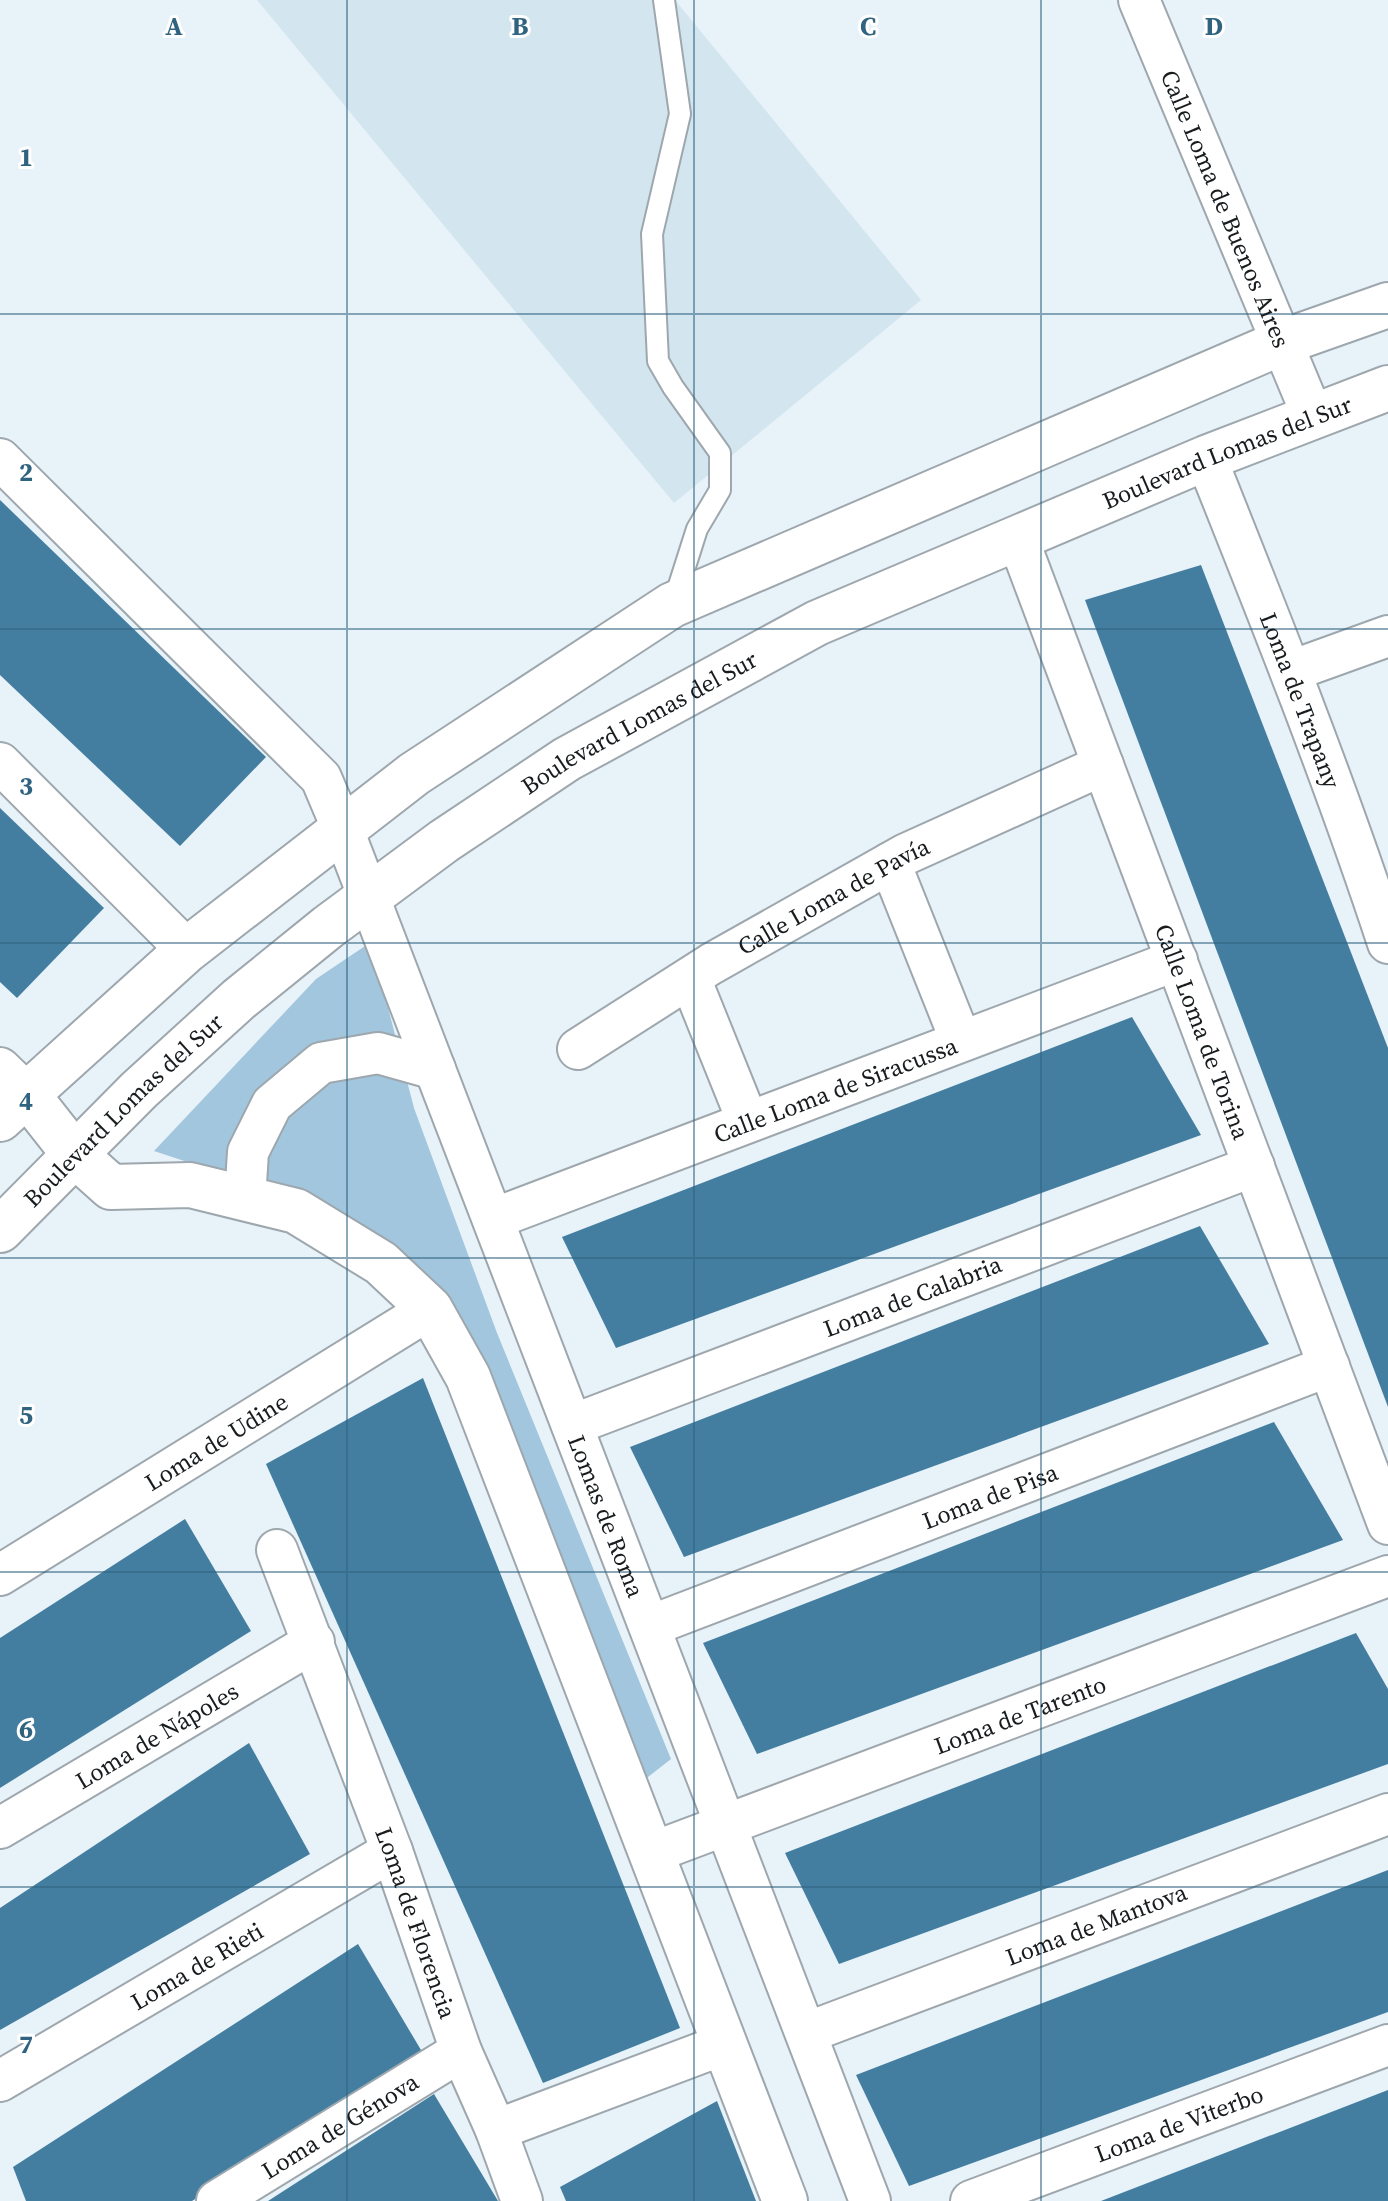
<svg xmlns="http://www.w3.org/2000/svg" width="1388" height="2201" font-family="'Source Serif 4',serif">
  <rect width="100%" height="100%" fill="#e8f2f9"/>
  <polygon fill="#d3e5ef" points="257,0 675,0 921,300 674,503"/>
  <polygon fill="#a1c6dd" points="371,942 414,1108 497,1333 671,1759 634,1788 444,1301 346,1214 154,1151 316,979"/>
  <g fill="#437ea0">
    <polygon points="0,500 266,757 180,846 0,675"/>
    <polygon points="1201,565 1388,1048 1388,1407 1085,600"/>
    <polygon points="0,808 104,908 17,998 0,982"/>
    <polygon points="1132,1017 1201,1135 616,1348 562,1237"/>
    <polygon points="1200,1226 1269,1344 684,1557 630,1447"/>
    <polygon points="423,1378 680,2028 543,2083 266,1464"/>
    <polygon points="1274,1422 1343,1540 757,1754 703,1643"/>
    <polygon points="185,1519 251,1631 0,1788 0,1638"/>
    <polygon points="1356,1633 1388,1689 1388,1764 839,1964 785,1853"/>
    <polygon points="249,1743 310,1854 0,2030 0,1908"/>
    <polygon points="1388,1870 1388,2012 909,2186 856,2075"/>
    <polygon points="358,1944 424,2055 192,2201 26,2201 13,2167"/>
    <polygon points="1388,2090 1388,2201 1101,2201"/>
    <polygon points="434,2094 498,2201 268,2201"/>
    <polygon points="717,2101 756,2201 566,2201 560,2187"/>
  </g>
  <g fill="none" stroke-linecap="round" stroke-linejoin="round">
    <g stroke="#9da7ad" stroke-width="24">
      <polyline id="service" points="664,0 680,114 652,234 658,361 673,387 720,453 720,490 697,529 674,601"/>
    </g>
    <g stroke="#9da7ad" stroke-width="44">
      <g id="minor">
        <path id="s1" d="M1139,0L1313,417"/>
        <path id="s2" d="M1206,458C1270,618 1334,779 1388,943"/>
        <path id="s3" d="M0,459L321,778L343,830L870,2201"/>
        <path id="s4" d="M1018,539L1388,1524"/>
        <polyline points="1291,671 1388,636"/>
        <polyline points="0,763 187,950"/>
        <polyline points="890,863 961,1041"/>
        <polyline points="690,978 748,1122"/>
        <path id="s5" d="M578,1049L711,964L906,854L1103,765"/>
        <polyline points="0,1068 26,1093"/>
        <polyline points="245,1199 248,1152 272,1104 321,1063 378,1053 435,1069"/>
        <path id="s6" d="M493,1219L1177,960"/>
        <path id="s7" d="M572,1425L1254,1166"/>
        <path id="s8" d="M277,1550L392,1851L461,2051L496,2130L522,2201"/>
        <path id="s9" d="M0,1575L430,1309"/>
        <path id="s10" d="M650,1626L1329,1366"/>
        <path id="s11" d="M0,1828L314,1642"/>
        <path id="s12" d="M651,1853L1388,1576"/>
        <path id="s13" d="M806,2033L1388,1814"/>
        <path id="s14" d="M0,2081L392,1851"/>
        <polyline points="496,2130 725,2044"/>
        <path id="s15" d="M217,2201L461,2051"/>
        <path id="s16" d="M971,2201L1388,2045"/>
      </g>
    </g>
    <g stroke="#9da7ad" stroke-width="48">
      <g id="tertiary">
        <polyline points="26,1093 74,1154 111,1187 190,1185 296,1211 381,1263 430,1309 468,1377 785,2201"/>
        <polyline points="0,1119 187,950 414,774 672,605 1283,342 1388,305"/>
        <path id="s17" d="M0,1230L139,1090L239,999L328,927L444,841L567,759L817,623L1206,458L1388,388"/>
      </g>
    </g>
    <use href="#service" stroke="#fff" stroke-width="20"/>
    <use href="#minor" stroke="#fff" stroke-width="40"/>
    <use href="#tertiary" stroke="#fff" stroke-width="44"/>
  </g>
  <path fill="none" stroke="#2f637f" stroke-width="2" stroke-opacity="0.55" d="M347,0V2201M694,0V2201M1041,0V2201M0,314H1388M0,629H1388M0,943H1388M0,1258H1388M0,1572H1388M0,1887H1388"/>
  <g text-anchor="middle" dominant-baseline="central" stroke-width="6" stroke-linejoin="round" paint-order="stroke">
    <g font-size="24" fill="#181c1e" stroke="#fff">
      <text stroke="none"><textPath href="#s1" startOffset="226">Calle Loma de Buenos Aires</textPath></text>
      <text stroke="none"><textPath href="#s17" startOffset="1468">Boulevard Lomas del Sur</textPath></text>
      <text stroke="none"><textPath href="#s2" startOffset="260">Loma de Trapany</textPath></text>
      <text stroke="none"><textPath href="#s17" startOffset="820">Boulevard Lomas del Sur</textPath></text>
      <text stroke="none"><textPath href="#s5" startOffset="298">Calle Loma de Pavía</textPath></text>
      <text stroke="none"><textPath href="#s4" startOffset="526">Calle Loma de Torina</textPath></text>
      <text stroke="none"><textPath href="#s6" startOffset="366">Calle Loma de Siracussa</textPath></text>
      <text stroke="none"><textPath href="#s17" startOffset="172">Boulevard Lomas del Sur</textPath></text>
      <text stroke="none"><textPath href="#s7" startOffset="364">Loma de Calabria</textPath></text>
      <text stroke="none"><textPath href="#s9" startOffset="254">Loma de Udine</textPath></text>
      <text stroke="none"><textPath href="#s10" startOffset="364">Loma de Pisa</textPath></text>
      <text stroke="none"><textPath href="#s3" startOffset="1244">Lomas de Roma</textPath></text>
      <text stroke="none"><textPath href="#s12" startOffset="394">Loma de Tarento</textPath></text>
      <text stroke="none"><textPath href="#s11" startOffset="182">Loma de Nápoles</textPath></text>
      <text stroke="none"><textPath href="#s8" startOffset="398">Loma de Florencia</textPath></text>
      <text stroke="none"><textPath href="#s13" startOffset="310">Loma de Mantova</textPath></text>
      <text stroke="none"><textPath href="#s14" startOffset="228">Loma de Rieti</textPath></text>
      <text stroke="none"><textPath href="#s16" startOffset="222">Loma de Viterbo</textPath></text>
      <text stroke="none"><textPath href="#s15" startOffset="144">Loma de Génova</textPath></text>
    </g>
  </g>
  <g font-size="26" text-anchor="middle" font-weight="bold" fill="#2f637f" stroke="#fff" stroke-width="6" stroke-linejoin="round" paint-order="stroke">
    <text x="174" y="35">A</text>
    <text x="520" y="35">B</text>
    <text x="868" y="35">C</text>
    <text x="1214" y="35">D</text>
    <text x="26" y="166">1</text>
    <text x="26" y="481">2</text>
    <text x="26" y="795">3</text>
    <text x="26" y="1110">4</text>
    <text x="26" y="1424">5</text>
    <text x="26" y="1738">6</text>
    <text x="26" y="2053">7</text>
  </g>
</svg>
